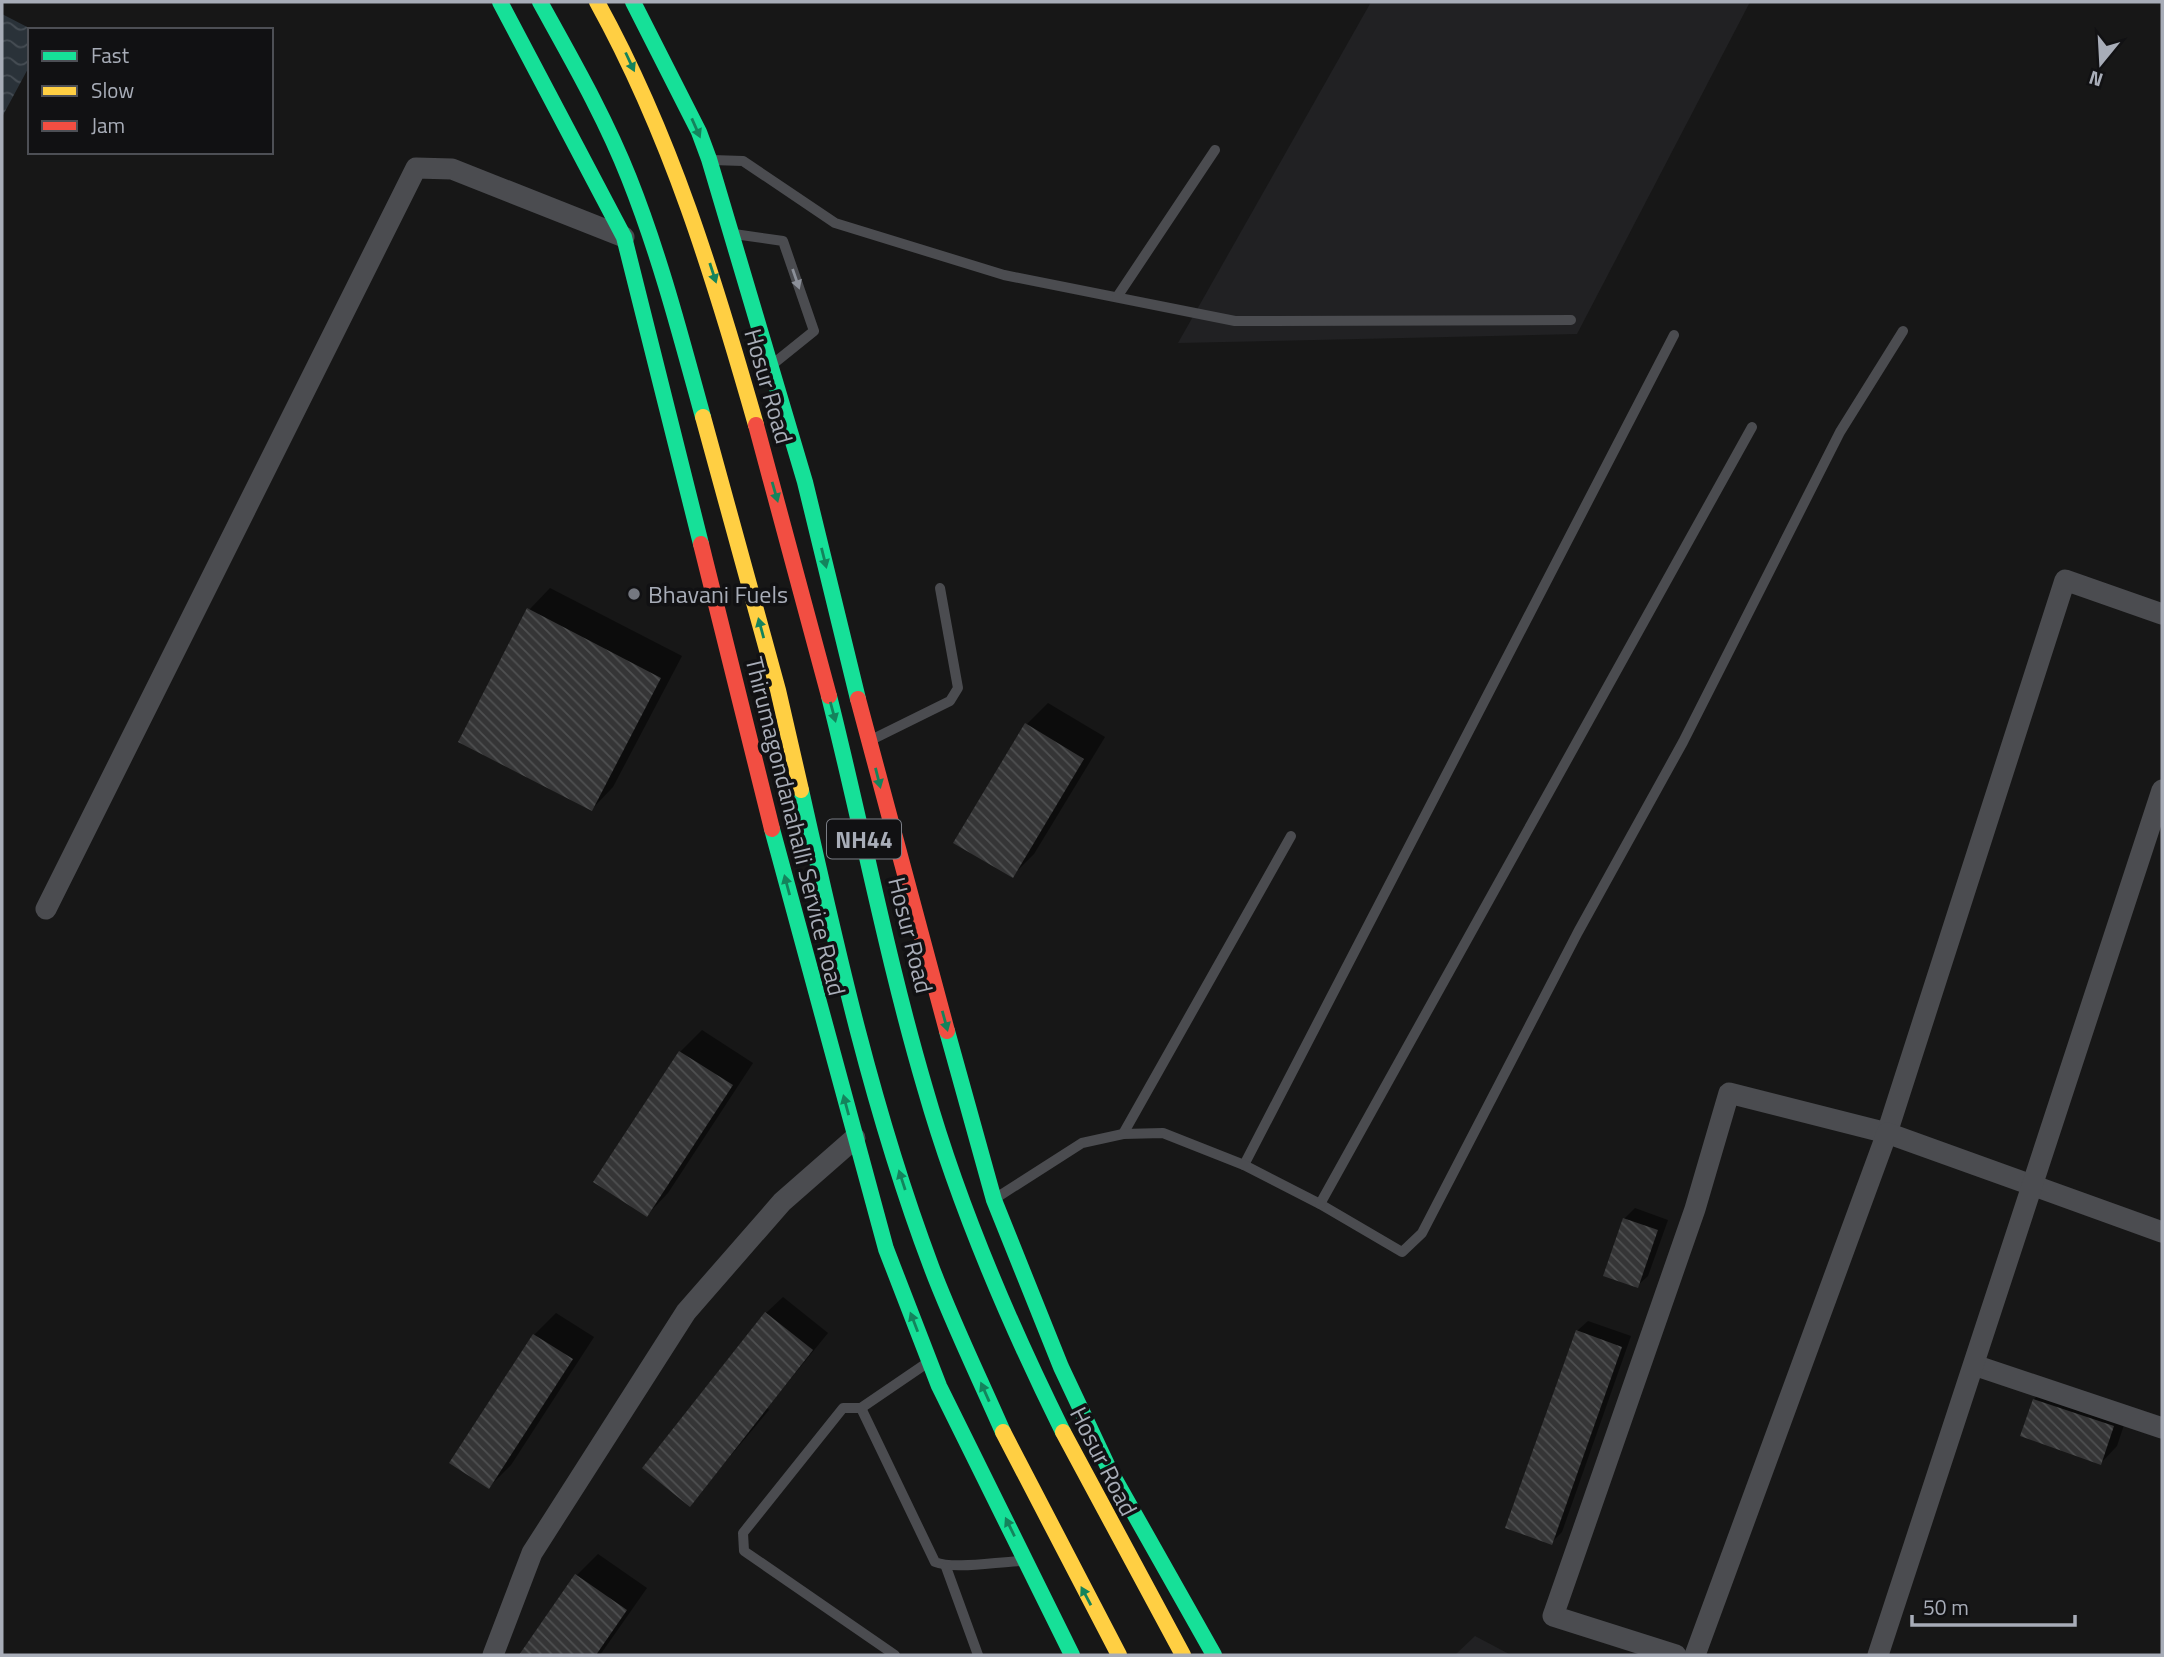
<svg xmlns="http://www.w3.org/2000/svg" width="2164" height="1657" font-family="'Titillium Web',sans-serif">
  <defs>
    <pattern id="water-waves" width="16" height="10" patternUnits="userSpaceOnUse" patternTransform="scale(1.75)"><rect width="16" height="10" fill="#2a3239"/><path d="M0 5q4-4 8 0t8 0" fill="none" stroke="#464d54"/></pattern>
    <pattern id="building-back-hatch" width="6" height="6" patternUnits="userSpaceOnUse" patternTransform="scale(1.75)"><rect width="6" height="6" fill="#353536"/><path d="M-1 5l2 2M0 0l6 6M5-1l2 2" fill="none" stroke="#4f5051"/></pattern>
  </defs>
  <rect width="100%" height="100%" fill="#171717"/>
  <g fill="#212123">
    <polygon points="1371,2 1750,2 1577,334 1178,343"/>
    <polygon points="1475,1636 1511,1655 1455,1655"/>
  </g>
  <polygon fill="url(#water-waves)" points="2,14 33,30 30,30 30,65 2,117"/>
  <g fill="#0007">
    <polygon points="550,588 682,656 613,787 592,809 529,610"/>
    <polygon points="1048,703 1105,737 1034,854 1012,876 1026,725"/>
    <polygon points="702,1030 753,1063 668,1193 647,1215 680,1052"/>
    <polygon points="1635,1208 1668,1220 1648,1276 1637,1286 1624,1219"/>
    <polygon points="783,1297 828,1333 767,1408 769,1410 690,1504 645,1468 766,1313"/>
    <polygon points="556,1313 594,1337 511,1465 489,1487 451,1463 534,1335"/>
    <polygon points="1588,1321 1631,1336 1562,1532 1551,1543 1577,1331"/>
    <polygon points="2051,1383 2129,1410 2117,1446 2101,1463 2034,1399"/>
    <polygon points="598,1554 647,1588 600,1655 521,1655 576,1576"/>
  </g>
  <g fill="url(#building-back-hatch)">
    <polygon points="527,608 661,678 592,811 458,742"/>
    <polygon points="1025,723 1084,759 1013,878 953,843"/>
    <polygon points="679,1051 733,1085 647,1217 593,1182"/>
    <polygon points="1623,1218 1658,1230 1638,1288 1603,1276"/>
    <polygon points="765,1312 813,1350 690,1507 642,1468"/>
    <polygon points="1576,1330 1622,1347 1552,1545 1505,1528"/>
    <polygon points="533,1334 573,1359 489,1489 449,1463"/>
    <polygon points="2033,1399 2114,1426 2101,1465 2020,1436"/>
    <polygon points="575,1574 627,1610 596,1655 519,1655"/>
  </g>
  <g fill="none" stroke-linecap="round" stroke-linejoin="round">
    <g stroke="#4b4c50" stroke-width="10">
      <polyline points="712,160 743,161 835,223 1004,275 1235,321 1571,320"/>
      <polyline points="734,234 783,241 814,331 773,364"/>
      <polyline points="1117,297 1215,150"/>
      <polyline points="869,741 950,701 958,688 940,588"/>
      <polyline points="1123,1134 1291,836"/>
      <polyline points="1244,1165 1674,335"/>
      <polyline points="996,1198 1082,1143 1123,1134 1163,1133 1244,1165 1320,1204 1402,1252 1422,1233 1578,932 1683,742 1840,432 1903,331"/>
      <polyline points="1320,1204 1752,427"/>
      <path d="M861,1408L935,1562C954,1570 1000,1561 1024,1561"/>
      <polyline points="946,1567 978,1655"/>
      <polyline points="895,1655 744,1551 743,1533 843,1408 861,1408 927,1363"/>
    </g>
    <g stroke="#4b4c50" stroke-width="21">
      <polyline points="46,909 416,168 452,169 624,237"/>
      <polyline points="1974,1365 2162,1428"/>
      <polyline points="493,1655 532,1553 686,1312 782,1202 855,1138"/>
      <polyline points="1676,1655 1553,1616 1695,1209 1729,1093 1887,1133 2065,580 2162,614"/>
      <polyline points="1695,1655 1887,1133 2162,1232"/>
      <polyline points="1878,1655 2162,790"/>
    </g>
    <g stroke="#16e098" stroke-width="16">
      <polyline points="500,2 624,237 701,544"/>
      <path d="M540,2C572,60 605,117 629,178C660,256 681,337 703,417"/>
      <polyline points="633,2 699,132 709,159 805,482 858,699"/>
      <path d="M829,696C862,827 887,959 925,1088C959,1207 1008,1321 1063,1432"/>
      <path d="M801,790C837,951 873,1112 931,1266C952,1322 979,1377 1003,1432"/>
      <polyline points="772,829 886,1249 939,1386 1072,1655"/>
      <polyline points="947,1031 994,1200 1061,1367 1109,1469 1214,1655"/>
    </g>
    <g stroke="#ffcf43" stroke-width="16">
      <path d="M597,2C671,136 714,278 756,425"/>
      <polyline points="703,417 778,690 801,790"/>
      <polyline points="1003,1432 1119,1655"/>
      <polyline points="1063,1432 1183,1655"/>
    </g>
    <g stroke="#f24e42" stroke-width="16">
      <polyline points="756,425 829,696"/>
      <polyline points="701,544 772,829"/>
      <polyline points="858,699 947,1031"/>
    </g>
  </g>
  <defs><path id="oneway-solid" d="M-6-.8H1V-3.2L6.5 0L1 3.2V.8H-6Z" transform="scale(1.75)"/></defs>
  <g fill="#14835c">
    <use href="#oneway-solid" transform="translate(630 62) rotate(65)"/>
    <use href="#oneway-solid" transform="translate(696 128) rotate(66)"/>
    <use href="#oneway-solid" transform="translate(713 273) rotate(72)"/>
    <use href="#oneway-solid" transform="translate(775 492) rotate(74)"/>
    <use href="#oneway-solid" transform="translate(824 558) rotate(76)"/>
    <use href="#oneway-solid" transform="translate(761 628) rotate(-105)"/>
    <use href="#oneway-solid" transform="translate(833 712) rotate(75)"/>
    <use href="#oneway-solid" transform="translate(878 778) rotate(76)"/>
    <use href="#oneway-solid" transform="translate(787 885) rotate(-105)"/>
    <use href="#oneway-solid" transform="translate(945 1021) rotate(75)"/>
    <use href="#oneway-solid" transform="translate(846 1105) rotate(-105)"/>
    <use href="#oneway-solid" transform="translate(902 1180) rotate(-108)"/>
    <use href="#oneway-solid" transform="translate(914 1322) rotate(-111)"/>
    <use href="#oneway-solid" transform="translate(985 1392) rotate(-114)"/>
    <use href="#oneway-solid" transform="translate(1010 1527) rotate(-116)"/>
    <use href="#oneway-solid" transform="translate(1086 1596) rotate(-118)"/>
  </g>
  <use fill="#8c9099" href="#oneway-solid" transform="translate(796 279) rotate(71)"/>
  <circle fill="#757880" stroke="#111113" stroke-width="2.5" cx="634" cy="594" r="7"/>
  <g text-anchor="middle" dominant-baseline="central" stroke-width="7" stroke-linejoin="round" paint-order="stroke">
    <rect fill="#111113" stroke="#7b7e86" stroke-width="2" x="827" y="819.5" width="74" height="39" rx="5"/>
    <g font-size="23" font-weight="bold" fill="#a8adb8">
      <text x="864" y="839">NH44</text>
    </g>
    <g font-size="24" fill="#a8adb8" stroke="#111113">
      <text transform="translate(769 386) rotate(74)">Hosur Road</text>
      <text transform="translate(796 826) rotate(76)">Thirumagondanahalli Service Road</text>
      <text transform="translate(911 935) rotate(76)">Hosur Road</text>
      <text transform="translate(1104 1461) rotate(63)">Hosur Road</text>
    </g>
    <g font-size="24" fill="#a8adb8" stroke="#111113" text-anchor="start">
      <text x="648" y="594">Bhavani Fuels</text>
    </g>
  </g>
  <rect width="2164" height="1657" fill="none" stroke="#a8adb8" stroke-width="7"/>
  <rect x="28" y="28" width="245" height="126" fill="#111113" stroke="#4d4f55" stroke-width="2"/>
  <rect x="42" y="51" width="35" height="10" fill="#16e098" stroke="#4d4f55" stroke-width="2"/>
  <text x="91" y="63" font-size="21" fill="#a8adb8">Fast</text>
  <rect x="42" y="86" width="35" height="10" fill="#ffcf43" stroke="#4d4f55" stroke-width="2"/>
  <text x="91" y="98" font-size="21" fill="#a8adb8">Slow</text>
  <rect x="42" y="121" width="35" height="10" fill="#f24e42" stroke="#4d4f55" stroke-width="2"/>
  <text x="91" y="133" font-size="21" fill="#a8adb8">Jam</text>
  <g transform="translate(2101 63) rotate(198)" stroke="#111113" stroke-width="5" paint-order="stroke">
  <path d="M0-5L12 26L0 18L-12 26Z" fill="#a8adb8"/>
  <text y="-10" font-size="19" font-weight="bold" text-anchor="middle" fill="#a8adb8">N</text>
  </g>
  <path d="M1912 1615v10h163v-10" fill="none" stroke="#a8adb8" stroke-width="3.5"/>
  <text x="1923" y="1615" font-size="21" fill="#a8adb8" stroke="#111113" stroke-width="5" paint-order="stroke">50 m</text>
</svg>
